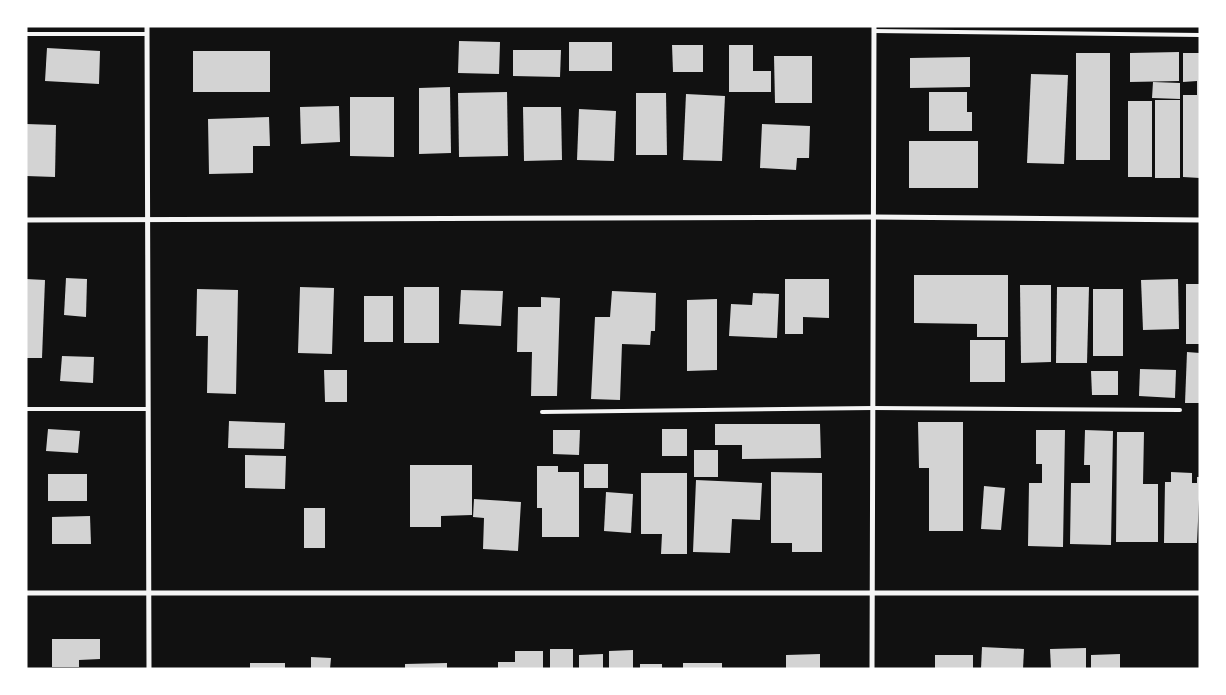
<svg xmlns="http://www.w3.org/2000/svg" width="1226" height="695" font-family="'Public Sans',sans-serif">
  <rect width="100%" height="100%" fill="#111"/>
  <g fill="#d3d3d3">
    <polygon points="459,41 500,42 499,74 458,73"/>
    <rect x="569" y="42" width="43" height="29"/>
    <polygon points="672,45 703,45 703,72 673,72"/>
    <polygon points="729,45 753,45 753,71 771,71 771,92 729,92"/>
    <polygon points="47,48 100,51 99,84 45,81"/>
    <polygon points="513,50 561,50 560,77 513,76"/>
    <rect x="193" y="51" width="77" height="41"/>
    <polygon points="1179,52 1179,81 1130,82 1130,53"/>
    <rect x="1076" y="53" width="34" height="107"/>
    <polygon points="1183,53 1200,53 1200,178 1183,177 1183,95 1197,95 1197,81 1183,82"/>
    <polygon points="774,56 812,56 812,103 775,103"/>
    <polygon points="970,57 970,87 910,88 910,58"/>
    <polygon points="1031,74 1068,75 1064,164 1027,163"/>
    <polygon points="1153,82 1180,83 1180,99 1152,98"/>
    <polygon points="450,87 451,153 419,154 419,88"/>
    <polygon points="507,92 508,156 459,157 458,93"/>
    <polygon points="929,92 967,92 967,112 972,112 972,131 929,131"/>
    <polygon points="636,93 666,93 667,155 636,155"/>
    <polygon points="686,94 725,96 722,161 683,160"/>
    <polygon points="350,97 394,97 394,157 350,156"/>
    <rect x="1155" y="100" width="25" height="78"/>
    <rect x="1128" y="101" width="24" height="76"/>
    <polygon points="339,106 340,142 301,144 300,107"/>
    <polygon points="523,107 561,107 562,160 524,161"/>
    <polygon points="579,109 616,111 614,161 577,160"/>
    <polygon points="269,117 270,146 253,146 253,173 209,174 208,119"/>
    <polygon points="26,124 56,125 55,177 26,176"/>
    <polygon points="762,124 810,126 809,158 797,158 796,170 760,168"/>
    <rect x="909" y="141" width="69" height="47"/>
    <polygon points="914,275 1008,275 1008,337 977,337 977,324 914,323"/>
    <polygon points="66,278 87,279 86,317 64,315"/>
    <polygon points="26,279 45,280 42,358 26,358"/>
    <polygon points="785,279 829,279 829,318 803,317 803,334 785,334"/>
    <polygon points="1178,279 1179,329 1143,330 1141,280"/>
    <rect x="1186" y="284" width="14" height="60"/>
    <polygon points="1020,285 1051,285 1051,362 1021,363"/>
    <polygon points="300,287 334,288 332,354 298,353"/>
    <rect x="404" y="287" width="35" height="56"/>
    <polygon points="1057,287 1089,287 1087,363 1056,363"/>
    <polygon points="197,289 238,290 236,394 207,393 208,336 196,336"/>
    <rect x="1093" y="289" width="30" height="67"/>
    <polygon points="461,290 503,291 501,326 459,324"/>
    <polygon points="612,291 656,293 655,331 651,331 650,345 622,344 620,400 591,399 595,317 610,317"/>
    <polygon points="753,293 779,294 777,338 729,336 731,304 752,305"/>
    <rect x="364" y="296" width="29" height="46"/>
    <polygon points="541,297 560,298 557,396 531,396 532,352 517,352 518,307 541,307"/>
    <polygon points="717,299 717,370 687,371 687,300"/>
    <rect x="970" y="340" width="35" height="42"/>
    <polygon points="1187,352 1200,353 1200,403 1185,403"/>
    <polygon points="62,356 94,357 93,383 60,381"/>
    <polygon points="1140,369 1176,370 1175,398 1139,396"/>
    <polygon points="324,370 347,370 347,402 325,402"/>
    <polygon points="1091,371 1118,371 1118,395 1092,395"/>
    <polygon points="229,421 285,423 284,449 228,448"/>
    <polygon points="918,422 963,422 963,531 929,531 929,468 919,468"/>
    <polygon points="715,424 820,424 821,458 742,459 742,445 715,445"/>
    <polygon points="48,429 80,431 78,453 46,451"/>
    <rect x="662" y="429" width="25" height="27"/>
    <polygon points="553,430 580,430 579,455 553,454"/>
    <polygon points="1036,430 1065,430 1063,547 1028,546 1029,483 1042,483 1042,464 1036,464"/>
    <polygon points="1085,430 1113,431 1111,545 1070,544 1071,483 1090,483 1090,465 1084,465"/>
    <polygon points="1117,432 1144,432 1143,484 1158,484 1158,542 1116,542"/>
    <rect x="694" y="450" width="24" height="27"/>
    <polygon points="245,455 286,456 285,489 245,488"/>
    <rect x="584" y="464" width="24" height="24"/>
    <polygon points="410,465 472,465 472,515 441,516 441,527 410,527"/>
    <polygon points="537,466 558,466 558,472 579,472 579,537 542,537 542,508 537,508"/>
    <polygon points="771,472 822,473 822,552 792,552 792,543 771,543"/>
    <polygon points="1171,472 1192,473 1192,483 1197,483 1197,477 1200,477 1197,543 1164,543 1165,482 1171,482"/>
    <polygon points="641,473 687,473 687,554 661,554 662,534 641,534"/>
    <rect x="48" y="474" width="39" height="27"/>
    <polygon points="696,480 762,483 760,520 732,519 730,553 693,552"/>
    <polygon points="984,486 1005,488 1001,530 981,529"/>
    <polygon points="606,492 633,494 631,533 604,531"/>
    <polygon points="474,499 521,502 518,551 483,549 484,518 473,517"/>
    <rect x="304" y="508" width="21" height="40"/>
    <polygon points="90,516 91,544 52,544 52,517"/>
    <polygon points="52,639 100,639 100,659 79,660 79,667 52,667"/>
    <polygon points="982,647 1024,649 1023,669 981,669"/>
    <polygon points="1086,648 1086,669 1051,669 1050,649"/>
    <rect x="550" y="649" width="23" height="20"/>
    <polygon points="633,650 633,669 609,669 609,651"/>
    <polygon points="515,651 543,651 543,669 498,669 498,662 515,662"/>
    <polygon points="603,654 603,669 579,669 579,655"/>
    <polygon points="820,654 820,669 786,669 786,655"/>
    <polygon points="1120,654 1120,669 1091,669 1091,655"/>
    <rect x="935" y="655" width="38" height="14"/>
    <polygon points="311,657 331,658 330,669 311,669"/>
    <rect x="250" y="663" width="35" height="6"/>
    <polygon points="447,663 447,669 405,669 405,664"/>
    <rect x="683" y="663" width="39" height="6"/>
    <rect x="640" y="664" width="22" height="5"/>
  </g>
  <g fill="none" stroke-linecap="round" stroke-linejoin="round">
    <g stroke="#f5f5f5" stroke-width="4">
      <polyline points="874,31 1200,35"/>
      <polyline points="26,34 147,34"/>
      <polyline points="26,409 148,409"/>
      <polyline points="542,412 873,408 1180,410"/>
    </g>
    <g stroke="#f5f5f5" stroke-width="5">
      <polyline points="147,26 149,669"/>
      <polyline points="26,220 874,217 1200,220"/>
      <polyline points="26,593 1200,593"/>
      <polyline points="872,669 874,26"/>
    </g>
  </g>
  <rect width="1226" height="695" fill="none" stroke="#ffffff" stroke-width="55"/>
</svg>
